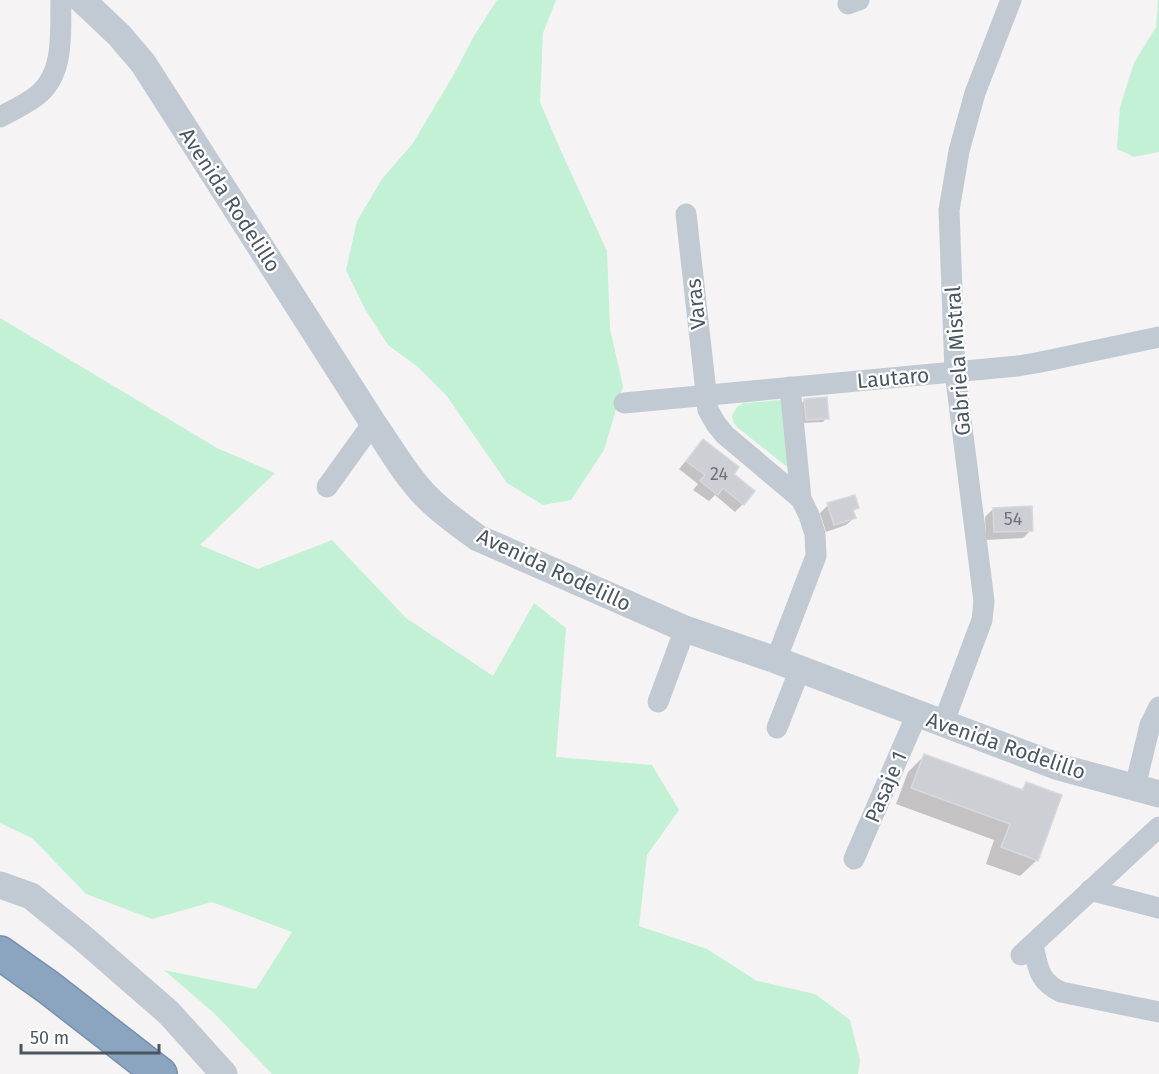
<svg xmlns="http://www.w3.org/2000/svg" width="1159" height="1074" font-family="'Fira Sans',sans-serif">
  <rect width="100%" height="100%" fill="#f5f3f3"/>
  <g fill="#c3f1d5">
    <polygon points="497,0 556,0 543,33 540,102 560,149 607,251 610,329 623,386 604,450 571,500 543,505 507,483 446,395 418,367 388,345 365,309 346,270 357,221 382,179 413,143 454,74 474,36"/>
    <polygon points="1158,0 1159,0 1159,152 1134,157 1117,149 1120,107 1134,63 1156,27"/>
    <polygon points="0,318 217,448 275,473 200,545 258,569 332,540 406,618 493,676 534,603 566,628 556,757 652,765 679,810 647,855 639,926 707,949 757,981 815,994 850,1020 860,1060 858,1074 272,1074 215,1014 164,970 256,989 292,932 212,902 152,919 86,894 32,838 0,823"/>
    <polygon points="782,400 791,470 738,428 733,422 732,415 737,407 744,403"/>
  </g>
  <g fill="#0003">
    <polygon points="805,400 827,418 823,422 803,423 801,404"/>
    <polygon points="703,441 732,474 743,504 735,512 715,495 709,501 693,490 698,484 679,469"/>
    <polygon points="828,505 857,508 853,512 854,518 846,525 826,532 820,513"/>
    <polygon points="993,509 1031,530 1023,538 986,540 985,517"/>
    <polygon points="924,756 1020,791 1026,784 1037,860 1020,876 986,864 994,840 896,804 908,772"/>
  </g>
  <g fill="#cdcfd5" stroke="#d7d9de" stroke-width="1.5">
    <polygon points="827,397 829,419 806,420 804,399"/>
    <polygon points="703,439 739,467 734,474 755,491 744,505 723,488 718,495 700,481 705,475 686,461"/>
    <polygon points="855,495 859,508 853,510 856,518 834,525 827,503"/>
    <polygon points="1032,506 1033,531 994,532 993,508"/>
    <polygon points="924,754 1023,790 1026,782 1062,795 1038,861 1001,847 1010,824 911,788"/>
  </g>
  <g fill="none" stroke-linecap="round" stroke-linejoin="round">
    <g stroke="#7690ad" stroke-width="36">
      <polyline id="motorway" points="0,953 48,987 160,1074"/>
    </g>
    <g stroke="#c1cad2" stroke-width="21">
      <polyline points="848,4 859,0"/>
      <path d="M0,117C13,110 29,103 40,93C65,70 60,31 61,0"/>
      <polyline points="686,214 708,410 716,424 725,435 801,499"/>
      <polyline points="624,403 1018,366 1041,362 1159,337"/>
      <polyline points="327,487 373,423"/>
      <polyline points="776,660 816,556 815,534 809,515 801,499 790,387"/>
      <polyline points="658,702 685,629"/>
      <polyline points="943,724 982,620 984,601 955,372 949,210 959,151 975,93 1011,0"/>
      <polyline points="777,728 800,669"/>
      <polyline points="1135,787 1150,725 1159,707"/>
      <polyline points="854,859 917,714"/>
      <polyline points="1090,890 1159,908"/>
      <path d="M1033,945C1038,967 1038,981 1061,992L1159,1012"/>
      <polyline points="1021,955 1159,827"/>
    </g>
    <g stroke="#c1cad2" stroke-width="27">
      <path d="M82,0L119,35L143,63L373,423C390,447 405,475 426,496C441,512 460,525 478,538L685,629L776,660L1059,767L1159,794"/>
      <polyline points="0,885 31,896 84,939 169,1013 224,1074"/>
    </g>
    <use href="#motorway" stroke="#8ba5c1" stroke-width="33"/>
  </g>
  <g text-anchor="middle" dominant-baseline="central" stroke-width="4.5" stroke-linejoin="round" paint-order="stroke">
    <g font-size="18" fill="#6b747e">
      <text x="719" y="474">24</text>
      <text x="1013" y="519">54</text>
    </g>
    <g font-size="21" fill="#4a5661" stroke="#fff">
      <text transform="translate(230 200) rotate(57)">Avenida Rodelillo</text>
      <text transform="translate(696 304) rotate(-96)">Varas</text>
      <text transform="translate(958 361) rotate(-94)">Gabriela Mistral</text>
      <text transform="translate(893 378) rotate(-5)">Lautaro</text>
      <text transform="translate(554 570) rotate(25)">Avenida Rodelillo</text>
      <text transform="translate(1006 746) rotate(19)">Avenida Rodelillo</text>
      <text transform="translate(886 787) rotate(-67)">Pasaje 1</text>
    </g>
  </g>
  <path d="M21 1044v9h138v-9" fill="none" stroke="#4a5661" stroke-width="3"/>
  <text x="30" y="1044" font-size="18" fill="#4a5661" stroke="#ffffff" stroke-width="4.5" paint-order="stroke">50 m</text>
</svg>
